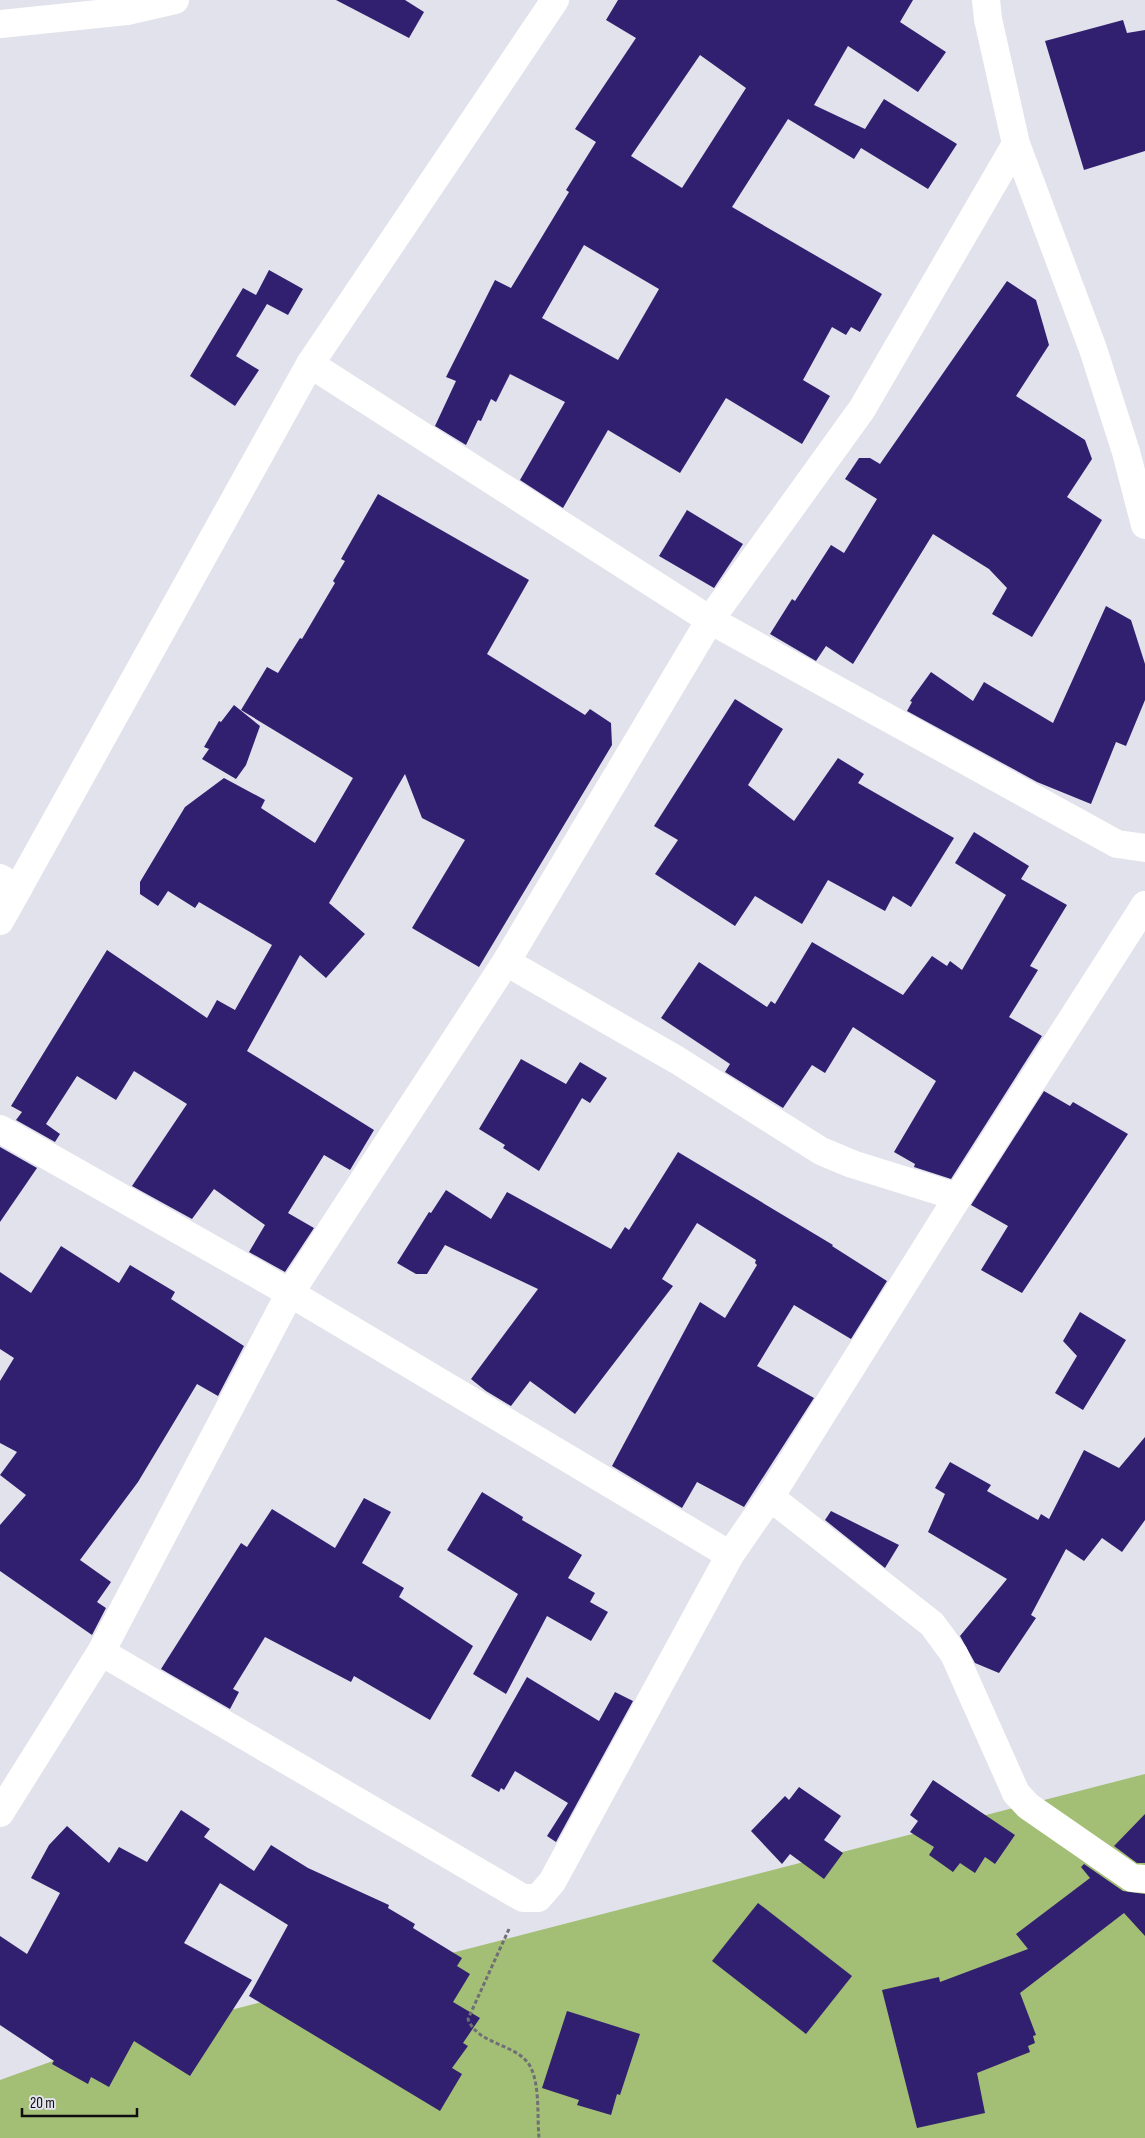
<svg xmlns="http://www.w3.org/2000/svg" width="1145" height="2138" font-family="'Sofia Sans Condensed',sans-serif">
  <rect width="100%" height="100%" fill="#e2e2ec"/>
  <polygon fill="#a3be75" points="1145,1774 1145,2138 0,2138 0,2080 103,2043"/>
  <g fill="#31206f" fill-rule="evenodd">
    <polygon points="336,0 405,0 424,12 409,38"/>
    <path d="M618,0H913L900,22L946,52L918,92L848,46L814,105L865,129L884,99L957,144L928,189L861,148L854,159L788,119L732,207L882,294L860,332L851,327L846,335L832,327L803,380L830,396L802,444L726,398L680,473L608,430L563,508L520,480L565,402L510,374L496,402L491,399L481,421L478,420L466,445L435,426L456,381L446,377L495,280L511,288L569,192L566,190L596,142L575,129L636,38L606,20ZM700,55L746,88L682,188L631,156ZM584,245L659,289L618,360L542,318Z"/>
    <polygon points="1123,20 1127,33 1145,30 1145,151 1084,170 1045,41"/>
    <polygon points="269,270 303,289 288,315 267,304 236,356 259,370 235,406 190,376 243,288 256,295"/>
    <polygon points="1007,281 1036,300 1049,345 1016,396 1085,440 1092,459 1067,497 1102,520 1032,637 992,614 1007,588 989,569 933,534 853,664 826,646 816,661 770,634 792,599 795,601 831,545 844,553 877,499 845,479 859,458 870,458 880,464"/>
    <polygon points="378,494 529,580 487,654 585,715 590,709 611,723 612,745 479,967 412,928 465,840 422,818 405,774 329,903 365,934 326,978 300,955 247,1051 374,1130 350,1170 324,1155 288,1213 314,1228 285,1272 249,1252 265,1225 214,1189 192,1219 132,1186 187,1104 134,1071 116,1100 77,1076 46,1124 60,1134 55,1142 16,1120 22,1112 11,1106 107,950 207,1018 217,1000 235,1010 272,945 199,902 195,908 168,891 158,906 140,894 140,882 185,807 224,778 265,800 261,808 315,843 353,778 241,710 267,667 278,673 300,638 302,639 335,583 333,581 345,561 341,559"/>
    <polygon points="687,510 743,544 714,588 659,556"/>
    <polygon points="1106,606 1131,620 1145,664 1145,700 1126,746 1116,742 1091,804 1037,782 907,711 912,702 910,701 931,672 973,701 984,682 1053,723"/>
    <polygon points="735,699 783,729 748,785 794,821 838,758 864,774 858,783 954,838 911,907 893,896 885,911 828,880 802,924 755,896 735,926 655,874 678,840 654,826"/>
    <polygon points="234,705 260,726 246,765 236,779 202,759 209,749 204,747 219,721 221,722"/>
    <polygon points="974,832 1029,866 1021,879 1067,905 1030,966 1038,970 1009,1017 1042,1036 951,1179 914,1167 915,1164 894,1152 936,1081 853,1027 825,1073 812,1065 783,1108 725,1072 730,1064 661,1018 699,962 767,1007 771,1001 775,1004 812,942 903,995 932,956 947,966 950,961 962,970 1006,895 955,863"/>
    <polygon points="521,1059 566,1084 580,1062 607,1078 590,1103 582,1098 539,1171 503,1148 505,1145 479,1129"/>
    <polygon points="1044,1091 1070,1106 1073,1102 1128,1134 1022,1293 981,1270 1008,1226 971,1205"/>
    <polygon points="0,1147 37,1168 0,1222"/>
    <polygon points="678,1152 833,1245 832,1246 887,1281 851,1339 794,1305 757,1366 814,1398 744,1507 697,1482 682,1508 612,1466 700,1302 725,1318 757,1265 755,1263 756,1260 697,1223 662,1279 673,1286 575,1414 530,1381 511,1406 486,1391 471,1379 538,1289 445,1245 427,1274 416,1274 397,1263 429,1212 431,1213 446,1190 491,1219 507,1192 611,1249 625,1227 629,1230"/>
    <polygon points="61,1246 119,1283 130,1265 175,1292 171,1299 244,1346 218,1396 197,1384 138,1482 80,1560 111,1582 97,1602 106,1608 92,1635 0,1571 0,1525 26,1495 0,1475 17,1452 0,1443 0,1381 14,1358 0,1349 0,1272 31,1293"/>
    <polygon points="1080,1312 1126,1340 1083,1410 1055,1393 1077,1356 1063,1341"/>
    <polygon points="1145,1437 1145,1520 1122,1552 1102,1538 1084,1561 1066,1549 1031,1615 1036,1618 999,1673 975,1663 960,1636 1007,1579 928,1532 945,1494 935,1488 950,1462 991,1485 987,1491 1038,1520 1041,1514 1049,1519 1084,1450 1119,1468"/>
    <polygon points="482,1492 523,1517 522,1520 582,1555 568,1578 595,1593 590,1602 608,1612 591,1641 547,1616 506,1694 473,1674 518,1594 447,1550"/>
    <polygon points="364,1498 391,1512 362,1563 404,1588 399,1597 473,1646 430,1720 354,1676 351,1682 265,1637 233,1689 239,1692 230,1709 161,1669 241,1543 247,1547 272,1509 335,1548"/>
    <polygon points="831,1511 899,1545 885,1568 825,1520"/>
    <polygon points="527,1677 599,1721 615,1692 633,1701 556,1842 547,1836 568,1803 515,1771 504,1790 501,1788 499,1792 471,1776"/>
    <polygon points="933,1780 1015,1835 995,1864 985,1857 975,1873 960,1863 953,1872 929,1855 934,1847 910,1832 918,1821 910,1815"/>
    <polygon points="799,1787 841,1816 824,1840 843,1853 824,1879 790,1854 782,1864 751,1831 785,1796 789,1800"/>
    <polygon points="181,1810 210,1829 204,1837 254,1871 271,1845 308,1868 389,1905 388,1908 415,1924 413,1928 462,1958 457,1966 470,1974 453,2002 480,2018 463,2043 468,2046 452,2068 462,2074 440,2111 249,1996 288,1925 220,1883 184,1943 252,1980 190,2076 134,2041 109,2087 91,2077 88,2084 52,2064 54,2061 0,2025 0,1936 27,1954 60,1893 31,1878 49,1845 67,1826 109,1863 119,1847 147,1862"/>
    <polygon points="1145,1814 1145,1863 1137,1863 1114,1846"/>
    <polygon points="1084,1864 1123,1891 1145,1894 1145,1936 1124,1913 1020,1993 1036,2035 1033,2036 1035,2043 1028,2046 1030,2052 977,2073 985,2113 917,2128 882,1990 939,1977 940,1982 1028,1949 1016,1934 1090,1878 1081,1867"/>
    <polygon points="758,1903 852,1976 806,2034 712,1961"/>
    <polygon points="567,2011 640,2034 620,2095 617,2094 611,2115 577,2105 579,2100 542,2088"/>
  </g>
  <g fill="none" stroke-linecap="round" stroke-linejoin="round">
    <path stroke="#6f6f75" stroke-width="3" stroke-dasharray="4 2.5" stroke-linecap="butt" d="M509,1929L468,2019C478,2046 519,2043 531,2068C540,2087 537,2117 539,2138"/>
    <g stroke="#fff" stroke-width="28">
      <polyline points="986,0 988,19 1016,144 1093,349 1126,452 1145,525"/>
      <polyline points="0,24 127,11 175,0"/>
      <polyline points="310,364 710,620 1117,844 1145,848"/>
      <polyline points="0,878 18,889"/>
      <polyline points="506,962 677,1060 821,1151 852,1164 958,1197"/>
      <polyline points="0,1129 290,1293 730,1555"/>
      <polyline points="770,1497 932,1624 954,1654 1016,1793 1028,1806 1132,1878 1145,1879"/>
      <polyline points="101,1652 523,1898 538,1898 552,1882 730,1555 770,1497 958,1197 1145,905"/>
      <polyline points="0,1813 101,1652 290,1293 506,962 710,620 862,409 1016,144"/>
    </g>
    <polyline stroke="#fff" stroke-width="28" points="0,921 310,364 555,0"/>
  </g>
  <path d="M22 2108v8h115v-8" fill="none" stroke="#0e0e12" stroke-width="2.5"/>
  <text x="30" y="2108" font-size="15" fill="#0e0e12" stroke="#e2e2ec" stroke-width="4" paint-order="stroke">20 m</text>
</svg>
